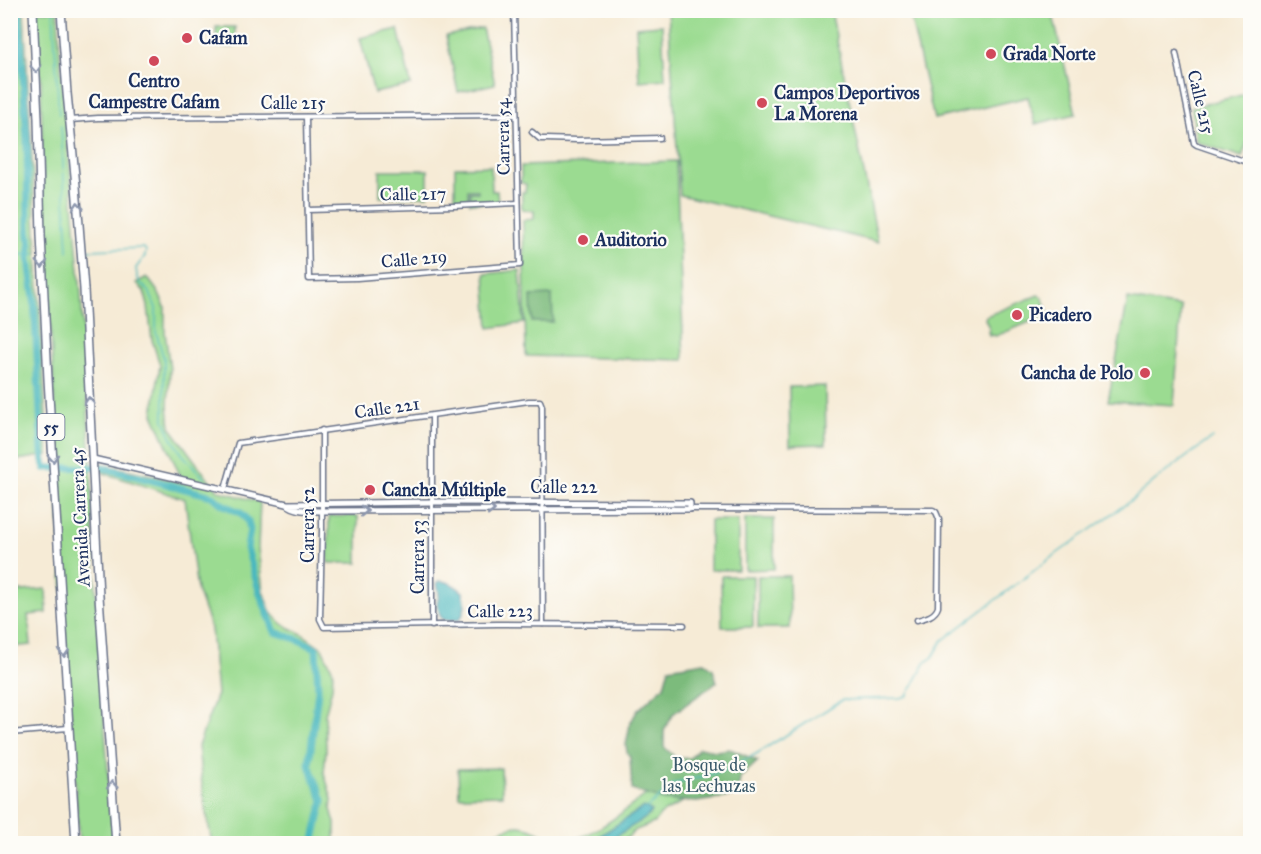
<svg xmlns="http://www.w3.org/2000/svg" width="1261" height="854" font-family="'IM FELL Great Primer',serif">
  <rect width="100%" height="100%" fill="#fdfcf7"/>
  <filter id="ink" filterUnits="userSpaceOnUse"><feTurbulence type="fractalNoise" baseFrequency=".0167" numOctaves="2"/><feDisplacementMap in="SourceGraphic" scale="12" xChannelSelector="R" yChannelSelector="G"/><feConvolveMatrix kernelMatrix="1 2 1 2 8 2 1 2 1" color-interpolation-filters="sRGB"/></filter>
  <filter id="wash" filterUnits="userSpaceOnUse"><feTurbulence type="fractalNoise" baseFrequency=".008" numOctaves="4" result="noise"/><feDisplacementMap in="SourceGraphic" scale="24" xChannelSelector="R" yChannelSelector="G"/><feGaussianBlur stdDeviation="1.35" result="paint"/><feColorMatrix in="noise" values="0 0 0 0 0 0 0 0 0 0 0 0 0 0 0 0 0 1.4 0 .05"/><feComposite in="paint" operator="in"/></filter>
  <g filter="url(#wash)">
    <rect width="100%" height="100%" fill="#f6ebd6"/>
    <g fill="#9bdb91" stroke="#5b8578" stroke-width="1.5">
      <polygon points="10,11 24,11 48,455 11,461"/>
      <polygon points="36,11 58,11 60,54 81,294 90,447 97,616 113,843 79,843 64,616 52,353 43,192 41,82"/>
      <polygon points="668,11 831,11 878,242 680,195"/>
      <polygon points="909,11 1052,11 1076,114 1035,124 1028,97 934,119"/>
      <polygon points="662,25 665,79 639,81 636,27"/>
      <rect x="216" y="27" width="19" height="20"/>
      <polygon points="482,28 495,84 458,92 446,36"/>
      <polygon points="398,29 411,85 374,93 360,38"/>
      <polygon points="1250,93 1250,134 1242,157 1196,142 1192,107"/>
      <polygon points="676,161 684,360 526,356 523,220 534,219 534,211 522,209 522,192 525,192 526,184 521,183 521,166"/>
      <polygon points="491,166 492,191 497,191 498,202 470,203 470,192 478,192 478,190 468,190 468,199 455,199 455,167"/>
      <polygon points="380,170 428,170 428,196 380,197"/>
      <polygon points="520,270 524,323 489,328 485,274"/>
      <polygon points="147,277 158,292 165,307 165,332 170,369 168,405 170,427 206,476 219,491 260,502 258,548 263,591 271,613 284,625 302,634 322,648 333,671 332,688 325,715 326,750 324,773 332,799 331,809 335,823 335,843 212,843 203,795 198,746 217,694 211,629 197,590 185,499 101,472 102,464 183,482 153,414 160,365 152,340 148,306 144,291 136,283"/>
      <polygon points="1038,295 1042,297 1048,312 1047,315 996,336 992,335 989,336 988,331 990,330 985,319 986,316"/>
      <polygon points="1128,299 1181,307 1174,405 1108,401"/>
      <polygon points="825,386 826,444 790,445 789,387"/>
      <polygon points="329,516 358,516 358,563 328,563"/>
      <polygon points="745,519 774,519 774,569 745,570"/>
      <rect x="710" y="520" width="28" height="50"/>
      <polygon points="721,576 753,576 753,627 722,627"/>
      <polygon points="758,576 789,576 790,628 758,628"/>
      <polygon points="46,589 47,613 28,615 31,645 11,647 11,592"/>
      <polygon points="501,768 502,795 459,796 458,769"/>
      <path d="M647,794L664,800L684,801L661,814L654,823L636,830L621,843L471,844C483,838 507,826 519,826C524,826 532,829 537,831C546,834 552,843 562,842C594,838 622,812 647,794Z"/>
    </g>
    <g fill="#7cbb7b" stroke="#4c756c" stroke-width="1.5">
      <polygon points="552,295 553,322 532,322 531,296"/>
      <polygon points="704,662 713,669 717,682 673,714 664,731 664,747 676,758 690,758 699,748 716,751 730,749 758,761 740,778 739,786 733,796 697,802 664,800 632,790 630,758 627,752 626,745 630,724 637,711 664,686 669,668"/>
    </g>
    <g fill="#48b7be" stroke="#32738e" stroke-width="1.5">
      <path d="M440,581C448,580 456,586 463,592C466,600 466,613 459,620H444L440,616L437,604L439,594L437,583Z"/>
      <polygon points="644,807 652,811 646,818 619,834 609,843 585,843 598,837"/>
    </g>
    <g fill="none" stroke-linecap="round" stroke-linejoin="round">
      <g stroke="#48b7be" stroke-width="1.5">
        <polyline points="53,10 59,114"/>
        <polyline points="10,47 15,26 14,10"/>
        <polyline points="61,126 68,251"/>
        <polyline points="87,250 144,248 146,251 145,256 136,268 137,276 140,283 149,291 156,308 156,332 164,359 164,420 172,438 182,454 204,478"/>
        <polyline points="10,255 35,254"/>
        <polyline points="647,808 674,784 723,771 756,754 842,700 899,698 907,696 926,662 933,657 943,640 1048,560 1133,499 1158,478 1212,438"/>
      </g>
      <polyline stroke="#48b7be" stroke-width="7" points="19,10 27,140 28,225 30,248 29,259 34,299 42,452 45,468 101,467 212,496 222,504 241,513 248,521 250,530 247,548 260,594 275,632 299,640 316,648 318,690 309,765 323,800 313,844"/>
    </g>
  </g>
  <g filter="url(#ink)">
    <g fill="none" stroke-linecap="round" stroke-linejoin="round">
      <g stroke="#687188" stroke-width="7">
        <g id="minor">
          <polyline points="1176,53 1194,143 1197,145 1244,161 1250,145"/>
          <polyline points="306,117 309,279 357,278 520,265 514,10"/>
          <polyline points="70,120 98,118 516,115"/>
          <polyline points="532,132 540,139 546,139 577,140 660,138"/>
          <polyline points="308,210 454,206 518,203"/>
          <polyline points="322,430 322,531 320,619 324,627 497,624 684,625"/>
          <polyline points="225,489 238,443 529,401 540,401 542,406 543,624"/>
          <path d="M690,509L933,510L936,512L939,519L938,607C935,616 925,618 917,620"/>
          <polyline points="432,626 432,416"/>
          <polyline points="10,733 68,728"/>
        </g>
      </g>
      <g stroke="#687188" stroke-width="8">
        <path id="tertiary" d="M93,459L287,504L432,502L690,503V509L322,511C309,510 297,512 287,504"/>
      </g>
      <g stroke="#687188" stroke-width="10">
        <g id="trunk">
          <polyline points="33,10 38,119 41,235 48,379 76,844"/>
          <polyline points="61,10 67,93 76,186 84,289 99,596 116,844"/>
        </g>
      </g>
      <use href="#minor" stroke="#fff" stroke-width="4"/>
      <use href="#tertiary" stroke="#fff" stroke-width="5"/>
      <use href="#trunk" stroke="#fff" stroke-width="7"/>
    </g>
    <defs><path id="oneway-chevron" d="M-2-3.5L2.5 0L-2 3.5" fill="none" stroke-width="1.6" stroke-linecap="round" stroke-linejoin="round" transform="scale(1.5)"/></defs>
    <g stroke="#8d97ae">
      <use href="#oneway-chevron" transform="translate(36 69) rotate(87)"/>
      <use href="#oneway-chevron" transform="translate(78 206) rotate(-94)"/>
      <use href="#oneway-chevron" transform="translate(42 264) rotate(87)"/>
      <use href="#oneway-chevron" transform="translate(89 401) rotate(-93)"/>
      <use href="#oneway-chevron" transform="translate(53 458) rotate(86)"/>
      <use href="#oneway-chevron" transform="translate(491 510)"/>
      <use href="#oneway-chevron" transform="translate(364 511)"/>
      <use href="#oneway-chevron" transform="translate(64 653) rotate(87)"/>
      <use href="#oneway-chevron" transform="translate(112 785) rotate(-94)"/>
    </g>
  </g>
  <g fill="#d1495b" stroke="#fdfcf7" stroke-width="2">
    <circle cx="187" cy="38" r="6"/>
    <circle cx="991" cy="54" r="6"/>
    <circle cx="154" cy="61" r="6"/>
    <circle cx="762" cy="103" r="6"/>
    <circle cx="583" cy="240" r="6"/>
    <circle cx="1017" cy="315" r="6"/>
    <circle cx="1145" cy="373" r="6"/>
    <circle cx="370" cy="490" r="6"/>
  </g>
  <g text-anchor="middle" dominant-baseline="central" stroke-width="4.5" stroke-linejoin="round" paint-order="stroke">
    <rect fill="#fdfcf7" stroke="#5f6c8c" stroke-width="1.5" x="37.5" y="414" width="27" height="26" rx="4.5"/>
    <g font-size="16" font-weight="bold" fill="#1b2f5e">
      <text x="51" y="427">55</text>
    </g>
    <g font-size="18" font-weight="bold" fill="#1b2f5e" stroke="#fdfcf7" text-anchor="start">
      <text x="199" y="38">Cafam</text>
      <text x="1003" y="54">Grada Norte</text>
      <text x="154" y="81" text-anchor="middle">Centro<tspan x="154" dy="21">Campestre Cafam</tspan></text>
      <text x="774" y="93">Campos Deportivos<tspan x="774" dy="21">La Morena</tspan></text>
      <text x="595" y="240">Auditorio</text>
      <text x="1029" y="315">Picadero</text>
      <text x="1133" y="373" text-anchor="end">Cancha de Polo</text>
      <text x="382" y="490">Cancha Múltiple</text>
    </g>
    <g font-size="18" fill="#1b2f5e" stroke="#fdfcf7">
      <text transform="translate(1201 102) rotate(76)">Calle 215</text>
      <text x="293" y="103">Calle 215</text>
      <text transform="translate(503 137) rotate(-91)">Carrera 54</text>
      <text transform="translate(413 194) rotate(-1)">Calle 217</text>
      <text transform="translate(414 259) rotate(-5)">Calle 219</text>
      <text transform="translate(387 408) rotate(-8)">Calle 221</text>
      <text x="564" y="487">Calle 222</text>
      <text transform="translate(80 517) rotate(-93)">Avenida Carrera 45</text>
      <text transform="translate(308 525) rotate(-90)">Carrera 52</text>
      <text transform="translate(418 557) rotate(-90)">Carrera 53</text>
      <text transform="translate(500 611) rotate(-1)">Calle 223</text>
    </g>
    <g font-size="18" fill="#3b5a6b" stroke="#fdfcf7">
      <text x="709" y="765">Bosque de<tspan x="709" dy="21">las Lechuzas</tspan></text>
    </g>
  </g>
  <rect width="1261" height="854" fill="none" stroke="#fdfcf7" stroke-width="36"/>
</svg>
